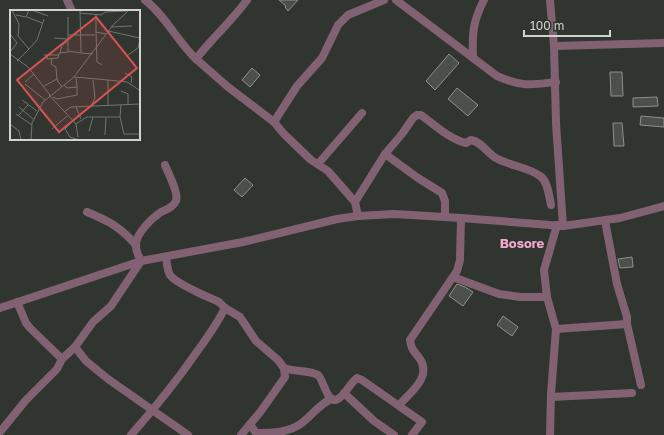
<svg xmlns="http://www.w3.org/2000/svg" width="664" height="435" font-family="'Golos Text',sans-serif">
  <rect width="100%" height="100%" fill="#31352f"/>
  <g fill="#4b504a" stroke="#8c918a">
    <polygon points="279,0 298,0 288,11 285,7 286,6"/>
    <polygon points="449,54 459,63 435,90 426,81"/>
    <polygon points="252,68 260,75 250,87 242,80"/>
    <polygon points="610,72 622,72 623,96 611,96"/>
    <polygon points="457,88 478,105 468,116 448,99"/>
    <polygon points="657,97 658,106 633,107 633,98"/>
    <polygon points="641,116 664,118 664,127 640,125"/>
    <polygon points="613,123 622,123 624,146 614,146"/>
    <polygon points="245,178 253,185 242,197 234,190"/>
    <polygon points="632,257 633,267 620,268 618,259"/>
    <polygon points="457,284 465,287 473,292 463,306 449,296"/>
    <polygon points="503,316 518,327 512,336 497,325"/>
  </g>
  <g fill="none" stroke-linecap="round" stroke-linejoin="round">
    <g stroke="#826272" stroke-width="8">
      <polyline points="67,0 72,11"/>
      <path d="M145,0C165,15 177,41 196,59"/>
      <path d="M247,0C232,21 212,38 196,59L228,87L274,122L284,134L311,160L328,171L355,202L358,216"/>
      <path d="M396,0L497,76C522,87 530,85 556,82"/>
      <polyline points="550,0 554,46 556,123 563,226"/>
      <polyline points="554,46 664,43"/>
      <path d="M473,57C472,34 473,21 484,0"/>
      <polyline points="274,122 297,86 322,58 338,25 348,15 384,0"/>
      <path d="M385,154L402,134L413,118L417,115H421C435,125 449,139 466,143L471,140C482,142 487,153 496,158C510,166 528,167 540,176C548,181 549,196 551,205"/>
      <polyline points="318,164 362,113"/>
      <polyline points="355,202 385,154 418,178 442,193 445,201 445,217"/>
      <path d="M87,212C109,221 120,227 136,245"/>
      <polyline points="605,221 617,284 627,317 627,324 641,385"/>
      <polyline points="453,277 499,294 520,297 547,297"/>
      <polyline points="0,308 141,261 243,242 337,219 358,216 394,214 461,218 563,226 620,218 664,206"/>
      <polyline points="225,308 240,317 256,341 278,360 284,368 285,377 261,411 241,435"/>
      <polyline points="556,329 627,324"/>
      <polyline points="75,347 86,361 108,379 188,435"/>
      <path d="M62,359L75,347L93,322L111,306L141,261C139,257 136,252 136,246C135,234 152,218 161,212C166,210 174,206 176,201C179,193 168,173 165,165"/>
      <path d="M284,368C294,372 310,370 318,375C324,380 327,405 338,399C346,394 350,383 357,378L362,380L422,422L412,435"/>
      <polyline points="344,393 374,421 394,435"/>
      <polyline points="551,397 632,393"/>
      <path d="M399,405C410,393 432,377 420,359C414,350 412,352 410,340L457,271L460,260L461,218"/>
      <path d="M250,424L256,433C272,433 288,433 302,423C312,415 320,404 331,399"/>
      <polyline points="0,432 26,400 57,369 62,359 30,328 26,323 17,302"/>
      <path d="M131,435C154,409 176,382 196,353C207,338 217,324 225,308L219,302C208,297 176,284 170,275C167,270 167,263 166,257"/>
      <polyline points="550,435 551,394 556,329 547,297 544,270 557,225"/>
    </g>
  </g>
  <g text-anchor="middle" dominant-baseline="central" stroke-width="3.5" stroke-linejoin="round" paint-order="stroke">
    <g font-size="13" font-weight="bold" fill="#f5aacf" stroke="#31352f">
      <text x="522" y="243">Bosore</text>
    </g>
  </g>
  <g transform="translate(10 10)">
    <rect width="130" height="130" fill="#31352f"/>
    <path fill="none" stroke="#71746f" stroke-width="1" d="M2,0L9,14L8,26L19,39L7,51M22,0L38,6M70,0L71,43L83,44M70,3L91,5L95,2L116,1M86,4V22L96,24M6,5L16,7L19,0M17,7L32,13M101,17L122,16M98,21L130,28M86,22L87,52L92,55M0,24L7,33L0,42M58,25V7M44,28L57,29M19,39L27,30L34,9M50,43L52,35L57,32M71,43L58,41V25H85M0,44L18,57L40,85M34,45H49M37,45V49L48,48L49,43L59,42M118,45L128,38L130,29M42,49L41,54L46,57L47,70L52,77M115,63L122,67L121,73M64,67L98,70V96M98,70L117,72L129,80M15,72L24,64M15,74L35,90M54,75L57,78L67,77L66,68M34,76L47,69M111,81L118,84V94M39,85L66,114L77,107H110L111,95M43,87L47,89L67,85V77M12,90L27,101M81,96L85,88L83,70M9,97L23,109M66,97L71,109M54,102L61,97L130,94M6,104L22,115M8,106L18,95M110,107L114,124H130M63,111L55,119L60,127L69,130M0,114L9,121L11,130M66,114L68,127M42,119L57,106M79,121L83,107M95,125L96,107M21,130L22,113L33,92L64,67L103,15L119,0"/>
    <path fill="#d45352" fill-opacity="0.15" stroke="#d45352" stroke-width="2" d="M86,7L127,58L49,122L7,70Z"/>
    <rect width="130" height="130" fill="none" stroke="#d0d3cf" stroke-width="2"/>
  </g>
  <path d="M524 30v6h86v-6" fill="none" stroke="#d0d3cf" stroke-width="2"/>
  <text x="530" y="30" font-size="12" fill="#d0d3cf" stroke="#31352f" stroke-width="3" paint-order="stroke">100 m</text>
</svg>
